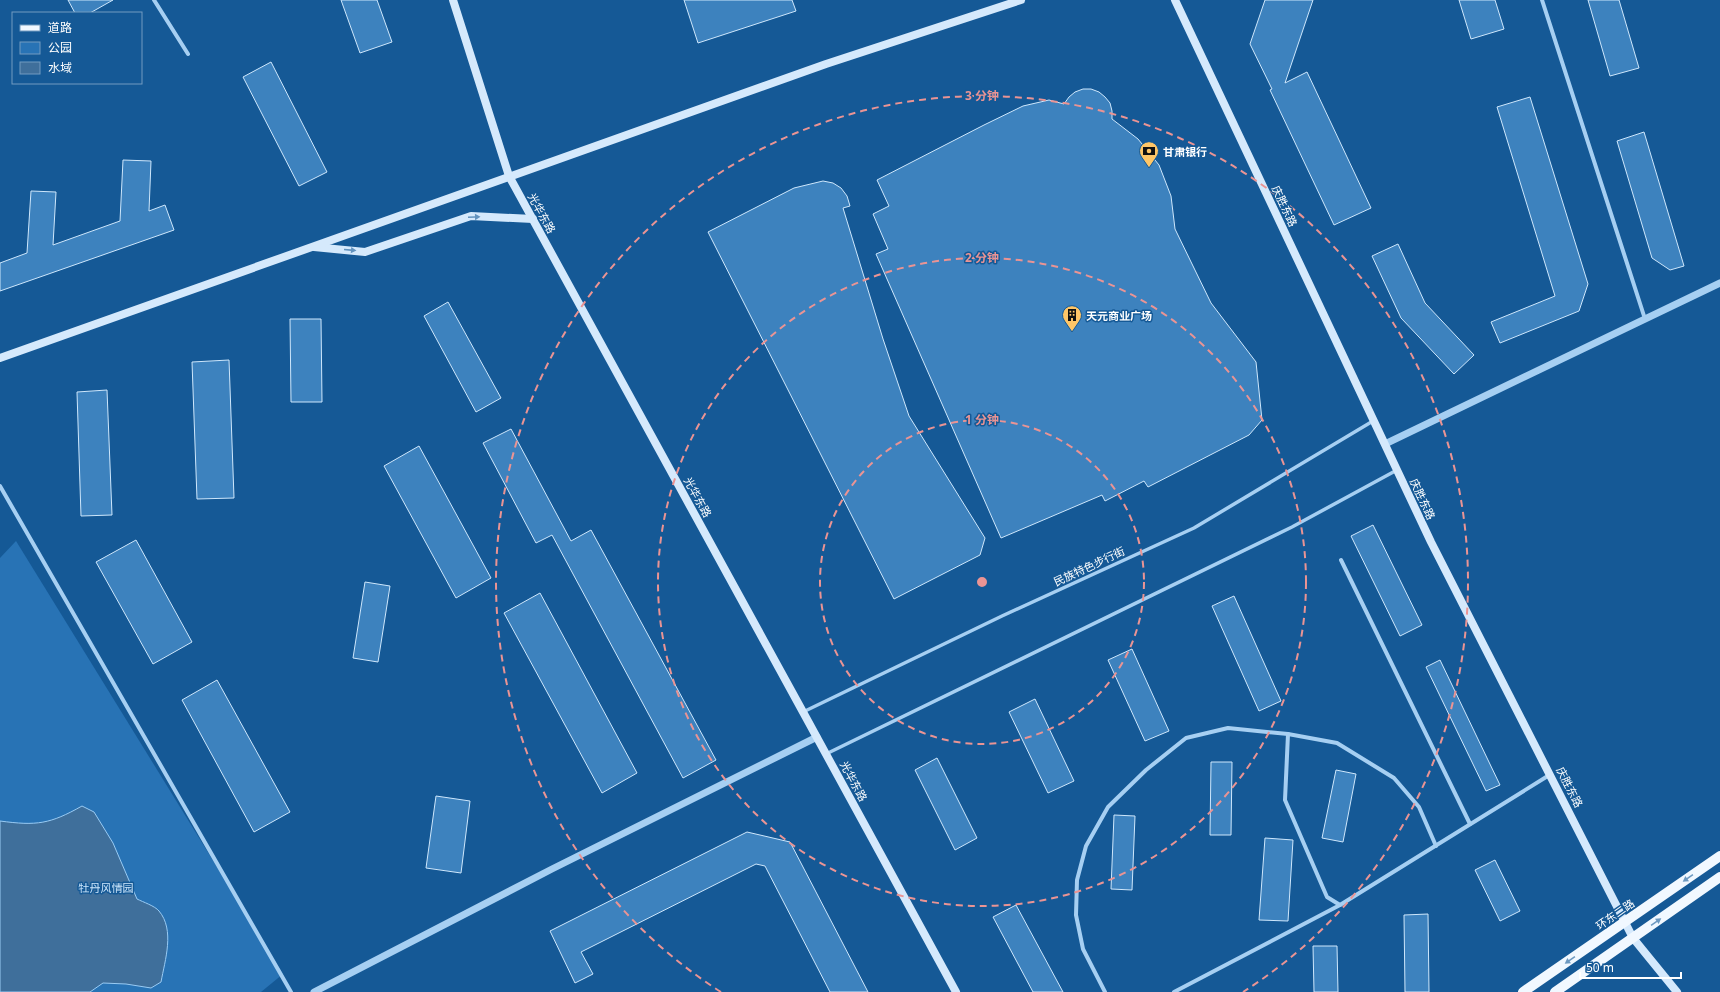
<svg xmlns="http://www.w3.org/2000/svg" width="1720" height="992" font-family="'Noto Sans','Noto Sans SC',sans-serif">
  <rect width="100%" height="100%" fill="#155996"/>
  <polygon fill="#2873b5" points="16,541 283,974 261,992 0,992 0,558"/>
  <path fill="#3f6f9b" stroke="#99cbf4" d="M82,806L94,812L113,843L137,899C143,902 155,906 159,911C175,930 165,960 161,982L151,988L126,984L103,983L90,992H0V821C37,826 50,824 82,806Z"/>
  <g fill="#3d82be" stroke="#cee7fc">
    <polygon points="68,0 113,0 90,13 75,13"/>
    <polygon points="341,0 377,0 392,42 360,53"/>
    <polygon points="684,0 792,0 796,11 698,43"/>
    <polygon points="1265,0 1313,0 1285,83 1307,72 1371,208 1334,225 1270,90 1272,89 1250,44"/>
    <polygon points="1459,0 1495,0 1504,29 1471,39"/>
    <polygon points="1588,0 1619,0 1639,68 1610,76"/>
    <polygon points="271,62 327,172 299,186 243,77"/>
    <polygon points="1083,89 1091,89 1099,92 1105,97 1110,103 1112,111 1112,119 1138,139 1159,165 1171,196 1175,229 1211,303 1256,362 1262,420 1249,435 1148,487 1144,481 1105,501 1102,495 1001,538 876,254 888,249 873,214 889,206 877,180 984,125 1023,106 1049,100 1064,104 1069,97 1075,92"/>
    <polygon points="1530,97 1588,284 1579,311 1500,343 1491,322 1555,296 1497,107"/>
    <polygon points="1644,132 1684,266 1670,270 1652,258 1617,141"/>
    <polygon points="123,160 151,161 149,211 165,205 174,230 0,291 0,263 27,253 31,191 56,192 53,245 120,221"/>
    <polygon points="823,181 833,183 841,188 847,196 850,206 843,208 883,339 909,416 985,538 980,555 894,599 708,232 794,188"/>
    <polygon points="1398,244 1425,303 1474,355 1454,374 1401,318 1372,256"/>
    <polygon points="448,302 501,398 476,412 424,316"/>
    <polygon points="290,319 321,319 322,402 291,402"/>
    <polygon points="229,360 234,498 197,499 192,362"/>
    <polygon points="107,390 112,515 81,516 77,392"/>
    <polygon points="511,429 571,541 591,530 716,760 683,778 552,535 536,543 483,443"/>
    <polygon points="419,446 491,578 456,598 384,466"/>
    <polygon points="1373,525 1422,625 1400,636 1351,536"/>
    <polygon points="136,540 192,642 153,664 96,562"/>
    <polygon points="365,582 390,586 378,662 353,658"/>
    <polygon points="540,593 637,773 602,793 504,613"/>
    <polygon points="1234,596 1281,701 1259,711 1212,606"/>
    <polygon points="1132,649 1169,731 1145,741 1108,660"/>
    <polygon points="1440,660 1500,785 1486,791 1426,667"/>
    <polygon points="217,680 290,812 254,832 182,700"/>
    <polygon points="1035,699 1074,781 1048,793 1009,712"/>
    <polygon points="937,758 977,838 955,850 915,770"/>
    <polygon points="1211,762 1232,762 1231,835 1210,835"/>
    <polygon points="1336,770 1356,774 1343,842 1322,838"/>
    <polygon points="436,796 470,801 461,873 426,868"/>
    <polygon points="1114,815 1135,816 1132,890 1111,889"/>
    <polygon points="747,832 790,842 868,992 830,992 765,866 756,864 581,952 593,974 575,983 550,931"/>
    <polygon points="1265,838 1293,840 1288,921 1259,920"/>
    <polygon points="1495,860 1520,911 1500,921 1475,870"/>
    <polygon points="1016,905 1063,992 1033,992 993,917"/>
    <polygon points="1428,914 1429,992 1405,992 1404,915"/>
    <polygon points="1313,946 1337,946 1338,992 1314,992"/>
  </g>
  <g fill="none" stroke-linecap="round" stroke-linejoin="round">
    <g stroke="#a6cff2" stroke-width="3.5">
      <polyline points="803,712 1002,616 1194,528 1373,421"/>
      <polyline points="826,754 1292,527 1397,470"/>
    </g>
    <g stroke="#a6cff2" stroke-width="4">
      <polyline points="154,0 188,54"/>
      <polyline points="1542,0 1645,319"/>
      <polyline points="0,486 291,992"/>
      <polyline points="1341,560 1470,824"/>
      <polyline points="1288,734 1285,800 1327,897 1340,905"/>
      <polyline points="1105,992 1083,949 1076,915 1077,880 1086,846 1108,807 1146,770 1186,738 1228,728 1288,734 1337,743 1394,778 1419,807 1436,846"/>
      <polyline points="1174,992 1340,905 1551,774"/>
    </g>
    <g stroke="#a6cff2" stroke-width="7">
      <polyline points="1385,444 1720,283"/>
      <polyline points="314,992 552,869 817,737"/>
    </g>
    <g stroke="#d5e9fc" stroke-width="8">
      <polyline points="453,0 509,176 803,712 956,992"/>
      <polyline points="1175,0 1431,542 1633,938 1677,992"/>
      <polyline points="314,247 365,252 471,216 533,219"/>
      <polyline points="0,358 826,64 1021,0"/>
    </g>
    <g stroke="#f1f8ff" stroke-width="10">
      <polyline points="1523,992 1720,856"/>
      <polyline points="1555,992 1720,877"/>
    </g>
  </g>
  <defs><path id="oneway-solid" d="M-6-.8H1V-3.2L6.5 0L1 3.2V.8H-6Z"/></defs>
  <g fill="#6293bf">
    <use href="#oneway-solid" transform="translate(474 217) rotate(-2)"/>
    <use href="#oneway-solid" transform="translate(350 250) rotate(5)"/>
  </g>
  <g fill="#6d99c0">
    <use href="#oneway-solid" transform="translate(1688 878) rotate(145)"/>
    <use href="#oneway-solid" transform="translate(1656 922) rotate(-35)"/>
    <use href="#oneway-solid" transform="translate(1570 960) rotate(145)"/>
  </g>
  <g fill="none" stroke="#ea9494" stroke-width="2" stroke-dasharray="7 5">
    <circle cx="982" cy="582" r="162"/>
    <circle cx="982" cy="582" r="324"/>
    <path d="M721 992A486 486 0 1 1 1243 992"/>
  </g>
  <defs>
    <g id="bank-pin" transform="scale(1)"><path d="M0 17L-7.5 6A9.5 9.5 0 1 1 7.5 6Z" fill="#ffc667" stroke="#155996"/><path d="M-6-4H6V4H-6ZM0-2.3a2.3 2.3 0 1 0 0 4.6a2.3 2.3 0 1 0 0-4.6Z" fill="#111"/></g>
    <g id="building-pin" transform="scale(1)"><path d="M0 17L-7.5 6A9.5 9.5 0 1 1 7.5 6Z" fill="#ffc667" stroke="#155996"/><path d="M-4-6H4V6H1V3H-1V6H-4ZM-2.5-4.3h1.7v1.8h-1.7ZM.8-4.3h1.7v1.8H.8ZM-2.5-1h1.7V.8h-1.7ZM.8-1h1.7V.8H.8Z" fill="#111"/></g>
  </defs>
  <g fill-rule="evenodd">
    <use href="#bank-pin" x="1149" y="151"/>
    <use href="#building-pin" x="1072" y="315"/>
  </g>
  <g text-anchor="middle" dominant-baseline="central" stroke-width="3" stroke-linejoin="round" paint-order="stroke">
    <g font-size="11" font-weight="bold" fill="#fff" stroke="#155996" text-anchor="start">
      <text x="1163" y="151">甘肃银行</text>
      <text x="1086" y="315">天元商业广场</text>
    </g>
    <g font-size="11" fill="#fff" stroke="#155996">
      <text transform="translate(1285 206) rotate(65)">庆胜东路</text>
      <text transform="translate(542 213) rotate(61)">光华东路</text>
      <text transform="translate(698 497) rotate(61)">光华东路</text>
      <text transform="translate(1423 499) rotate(65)">庆胜东路</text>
      <text transform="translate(1089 566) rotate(-25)">民族特色步行街</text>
      <text transform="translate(854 781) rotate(62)">光华东路</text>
      <text transform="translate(1570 787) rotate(63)">庆胜东路</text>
      <text transform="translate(1615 914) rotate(-35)">环东二路</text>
    </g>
    <g font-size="11" fill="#cee7fc" stroke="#155996">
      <text x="106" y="887">牡丹风情园</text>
    </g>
  </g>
  <circle cx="982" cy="582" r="6" fill="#ea9494" stroke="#155996" stroke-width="2"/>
  <g font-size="12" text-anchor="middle" font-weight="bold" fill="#ea9494" stroke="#155996" stroke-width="3" stroke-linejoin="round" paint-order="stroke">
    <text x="982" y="100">3 分钟</text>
    <text x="982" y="262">2 分钟</text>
    <text x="982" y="424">1 分钟</text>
  </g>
  <rect x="12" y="12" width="130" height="72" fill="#155996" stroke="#739bc0"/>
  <rect x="20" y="25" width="20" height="6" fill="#f1f8ff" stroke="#739bc0"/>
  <text x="48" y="32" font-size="12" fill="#ffffff">道路</text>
  <rect x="20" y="42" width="20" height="12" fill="#2873b5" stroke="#739bc0"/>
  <text x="48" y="52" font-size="12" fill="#ffffff">公园</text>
  <rect x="20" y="62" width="20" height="12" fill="#3f6f9b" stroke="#739bc0"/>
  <text x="48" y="72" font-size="12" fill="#ffffff">水域</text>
  <path d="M1580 972v6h101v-6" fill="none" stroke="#ffffff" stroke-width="2"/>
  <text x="1586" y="972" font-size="12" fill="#ffffff" stroke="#155996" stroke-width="3" paint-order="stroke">50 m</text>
</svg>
